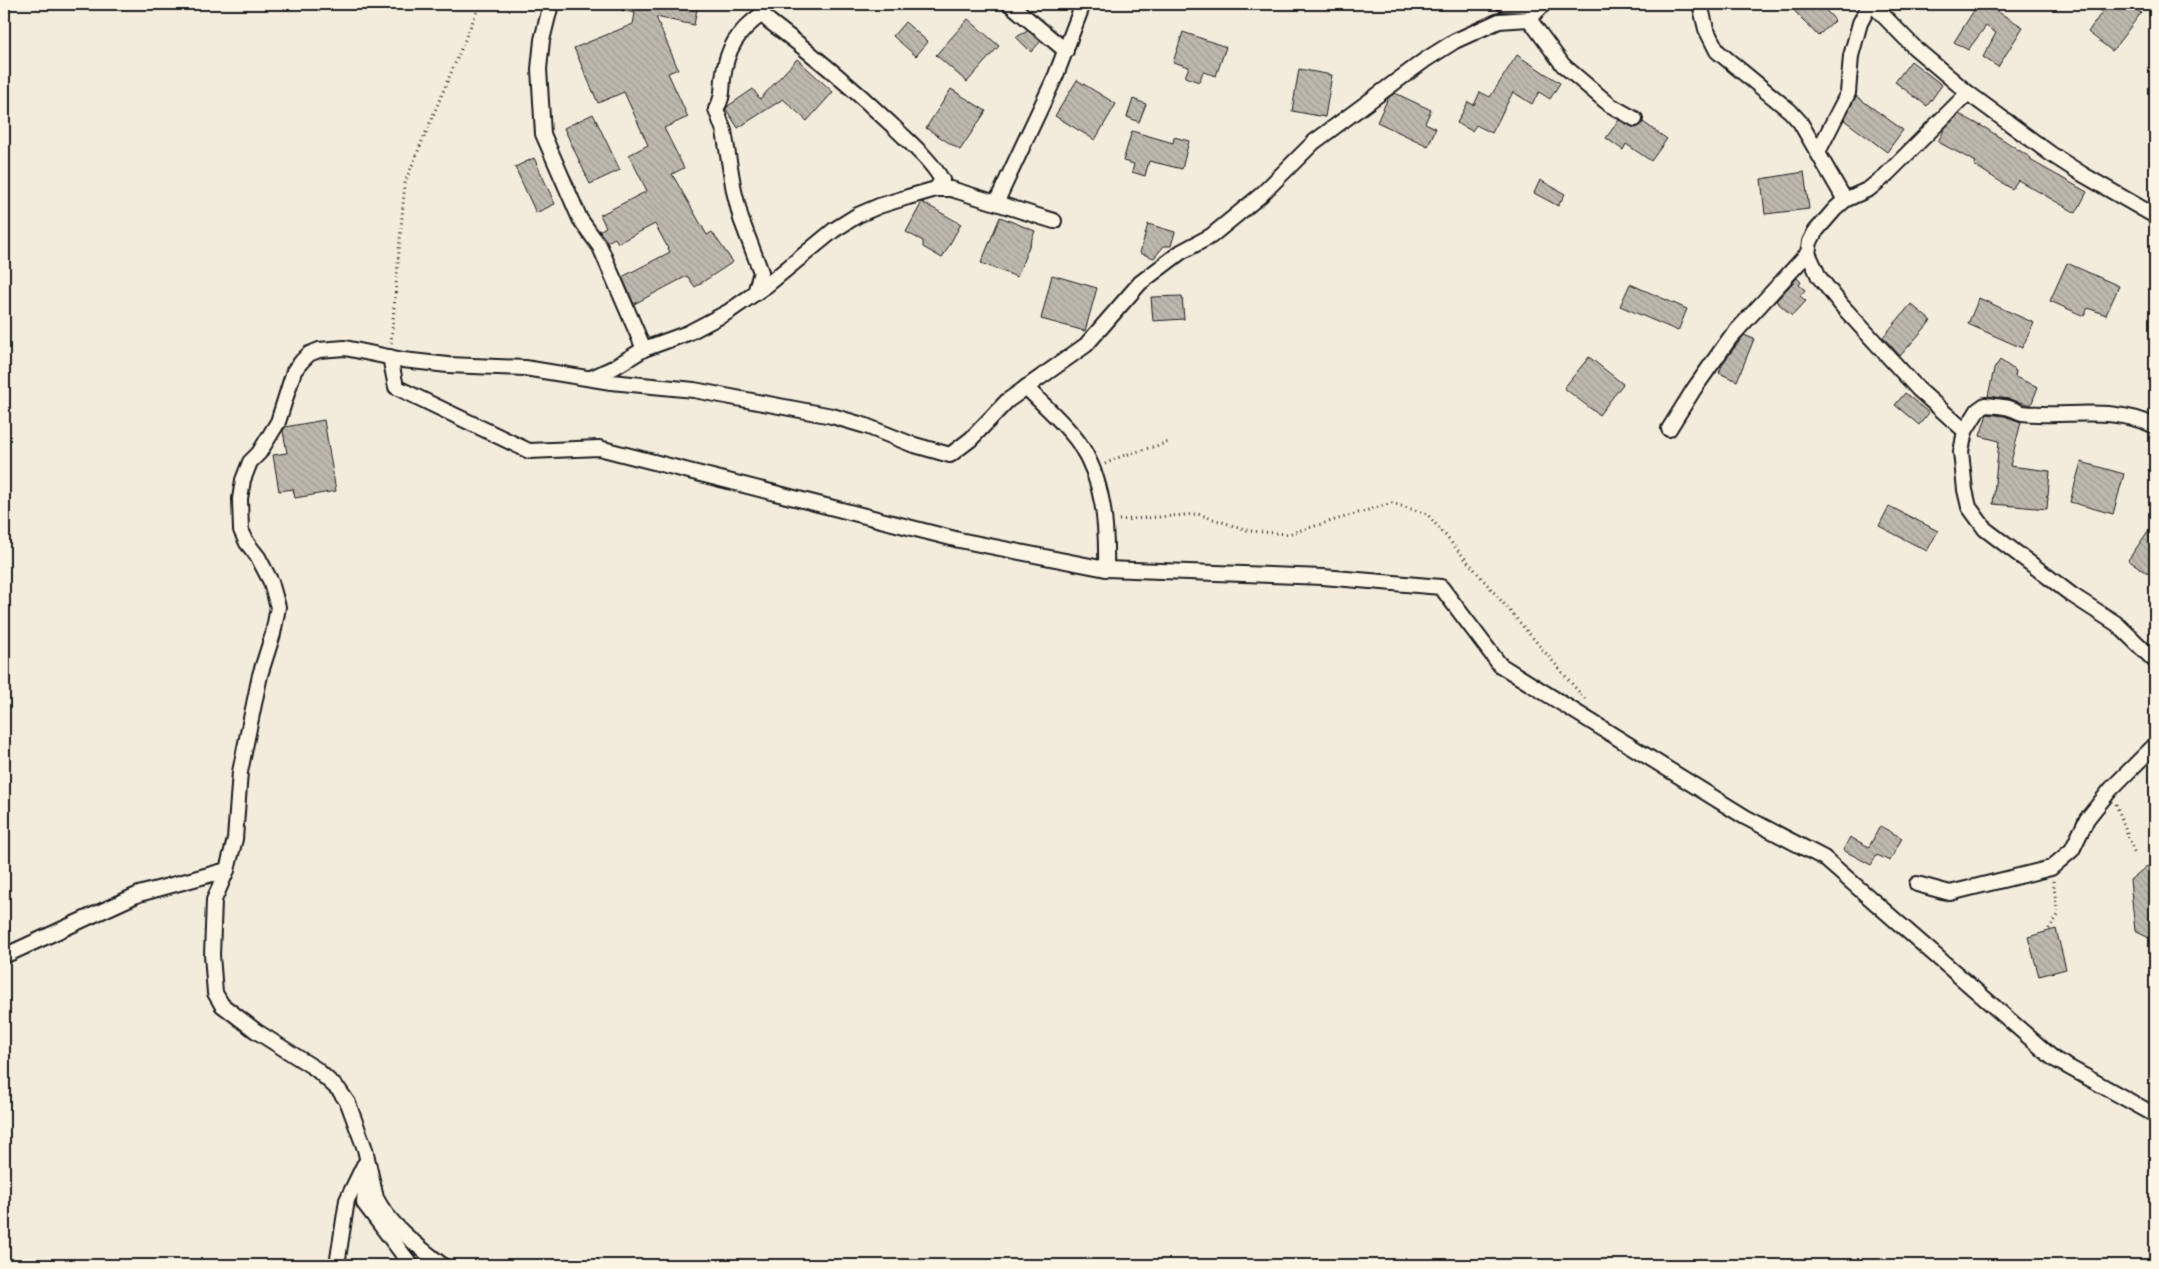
<svg xmlns="http://www.w3.org/2000/svg" width="2159" height="1269" font-family="Sriracha,sans-serif">
  <defs>
    <pattern id="building-back-hatch" width="6" height="6" patternUnits="userSpaceOnUse" patternTransform="scale(1.25)"><rect width="6" height="6" fill="#beb9ae"/><path d="M-1 5l2 2M0 0l6 6M5-1l2 2" fill="none" stroke="#a39e95"/></pattern>
  </defs>
  <rect width="100%" height="100%" fill="#f3ecdd"/>
  <filter id="ink" filterUnits="userSpaceOnUse"><feTurbulence type="fractalNoise" baseFrequency=".02" numOctaves="2"/><feDisplacementMap in="SourceGraphic" scale="10" xChannelSelector="R" yChannelSelector="G"/><feConvolveMatrix kernelMatrix="1 2 1 2 8 2 1 2 1" color-interpolation-filters="sRGB"/></filter>
  <g filter="url(#ink)">
    <g fill="url(#building-back-hatch)" stroke="#1c1c1c">
      <polygon points="622,4 698,4 694,25 656,17 678,69 668,73 688,117 664,128 684,168 672,174 707,235 712,232 733,262 695,287 687,276 634,304 622,277 670,252 655,224 618,243 615,238 607,242 599,231 606,227 600,215 647,191 629,155 648,145 624,92 598,103 574,48 633,24 635,13 621,10"/>
      <polygon points="1788,4 1820,4 1835,20 1818,36"/>
      <polygon points="1978,4 1985,4 2023,27 1998,67 1983,57 1996,33 1986,26 1968,50 1954,42"/>
      <polygon points="2091,4 2128,4 2141,13 2112,51 2088,32 2102,12"/>
      <polygon points="968,19 999,46 967,82 936,55"/>
      <polygon points="905,22 928,42 916,56 893,36"/>
      <polygon points="1028,31 1041,41 1031,52 1016,37"/>
      <polygon points="1183,32 1226,47 1216,76 1203,72 1199,82 1185,77 1189,67 1173,62"/>
      <polygon points="1517,55 1560,83 1550,99 1539,92 1532,104 1513,92 1492,133 1476,125 1472,131 1457,123 1468,102 1474,105 1480,92 1490,97"/>
      <polygon points="797,59 833,92 807,121 783,99 738,128 726,109 728,106 753,89 760,99"/>
      <polygon points="1911,61 1942,85 1927,106 1895,82"/>
      <polygon points="1299,69 1332,75 1325,117 1292,111"/>
      <polygon points="1077,80 1116,104 1095,140 1055,116"/>
      <polygon points="951,89 986,111 960,150 926,128"/>
      <polygon points="1395,93 1431,110 1425,123 1436,128 1428,146 1377,122 1388,98"/>
      <polygon points="1856,96 1903,130 1887,152 1844,120"/>
      <polygon points="1133,99 1146,104 1139,122 1127,117"/>
      <polygon points="593,114 620,170 590,184 564,128"/>
      <polygon points="1959,114 1987,129 2031,158 2030,160 2087,192 2076,213 2018,180 2012,189 1974,165 1976,162 1938,142 1945,128"/>
      <polygon points="1619,120 1635,128 1640,126 1643,122 1667,139 1651,161 1626,144 1623,150 1606,138"/>
      <polygon points="1132,131 1173,143 1174,137 1189,141 1182,169 1149,161 1145,176 1132,172 1134,164 1123,161"/>
      <polygon points="534,158 555,204 536,213 515,167"/>
      <polygon points="1804,172 1809,209 1765,214 1761,179"/>
      <polygon points="1540,180 1565,194 1558,206 1534,193"/>
      <polygon points="922,202 961,224 942,258 923,247 923,241 906,232"/>
      <polygon points="1000,217 1035,231 1017,277 981,263"/>
      <polygon points="1148,224 1175,232 1171,246 1164,246 1154,258 1140,253"/>
      <polygon points="2067,263 2119,286 2106,315 2088,308 2084,316 2050,301"/>
      <polygon points="1052,275 1097,288 1085,331 1041,319"/>
      <polygon points="1797,278 1801,282 1799,285 1805,290 1800,296 1806,301 1792,316 1776,301"/>
      <polygon points="1630,284 1687,309 1678,331 1620,306"/>
      <polygon points="1182,296 1184,319 1153,321 1151,297"/>
      <polygon points="1979,298 2034,323 2022,348 1968,324"/>
      <polygon points="1911,304 1931,321 1900,356 1883,337"/>
      <polygon points="1744,335 1754,339 1737,381 1719,373 1723,363"/>
      <polygon points="1589,357 1623,384 1599,415 1564,388"/>
      <polygon points="2000,360 2016,371 2015,377 2038,387 2031,405 2008,399 1988,396 1994,369"/>
      <polygon points="1905,393 1929,413 1919,425 1895,405"/>
      <polygon points="1987,414 2004,416 2021,422 2010,466 2050,471 2048,496 2046,496 2048,497 2047,509 1993,504 1999,441 1980,436"/>
      <polygon points="324,420 336,491 295,498 293,489 279,491 273,455 287,453 283,431 285,427"/>
      <polygon points="2081,462 2124,474 2113,514 2070,502"/>
      <polygon points="1889,506 1938,531 1927,551 1879,526"/>
      <polygon points="2155,521 2155,578 2128,560"/>
      <polygon points="1880,826 1902,838 1890,861 1877,855 1871,865 1843,850 1850,837 1869,847"/>
      <polygon points="2147,866 2155,875 2155,941 2135,931 2130,880"/>
      <polygon points="2056,929 2066,969 2039,976 2028,937"/>
    </g>
    <g fill="none" stroke-linecap="round" stroke-linejoin="round">
      <g stroke="#1c1c1c" stroke-width="18">
        <g id="minor">
          <polyline points="551,4 542,40 539,69 543,134 580,219 600,247 644,349"/>
          <polyline points="1010,4 1066,51"/>
          <polyline points="1504,4 1542,5"/>
          <polyline points="1700,4 1706,29 1717,51 1790,111 1800,122 1845,200"/>
          <polyline points="1872,4 1915,48 1968,93 2051,154 2082,174 2155,216"/>
          <polyline points="1529,19 1563,65 1610,105 1635,119"/>
          <polyline points="1968,93 1885,176 1869,189 1845,200 1835,209 1815,232 1810,242 1808,253 1819,277 1843,307 1918,389 1965,431 1961,452 1965,490 1969,507 1985,529 2072,595 2117,624 2155,661"/>
          <polyline points="1818,152 1848,93 1851,56 1860,23 1870,4"/>
          <polyline points="997,201 1056,75 1083,4"/>
          <path d="M755,293L761,272L741,219L734,191L724,131L716,109C723,99 722,90 723,79C726,49 738,31 762,14L769,21C813,54 853,88 893,126C910,143 930,159 942,180L936,189"/>
          <polyline points="390,357 396,387 529,451 599,448 959,540 1106,569 1323,577 1441,587 1500,665 1745,817 1824,858 2054,1059 2155,1115"/>
          <polyline points="591,378 613,368 644,349 688,333 728,312 767,285 834,230 858,215 879,206 908,197 936,189 951,189 1054,221"/>
          <path d="M1026,387C1043,405 1065,423 1079,443C1104,480 1107,526 1106,569"/>
          <polyline points="1669,429 1694,389 1730,338 1808,253"/>
          <path d="M1965,431L1978,410L1985,405C1994,406 2004,406 2012,409C2016,410 2018,412 2022,413C2068,418 2112,405 2155,426"/>
          <polyline points="1917,884 1950,893 2051,868 2072,850 2087,819 2111,789 2155,745"/>
          <polyline points="4,956 139,894 227,870"/>
          <polyline points="366,1173 364,1203 411,1265"/>
          <polyline points="337,1265 347,1200 364,1165"/>
          <path d="M442,1265C418,1246 390,1226 376,1198L365,1149L348,1103L339,1090L316,1069L256,1031L222,1005L215,993L212,955L214,900L227,870L235,839L240,772L260,675L273,634L278,607L271,582L258,557L247,543L241,530L240,499L243,480L250,462L259,453L278,422L294,371L302,361L309,354L319,350L345,348L403,360L448,365L525,368L611,382L694,390L832,416L866,426L911,444L950,455L971,439L1007,401L1086,345L1140,283L1181,252L1211,236L1261,195L1314,142L1425,60L1455,41L1499,21L1529,19L1544,4"/>
        </g>
      </g>
      <g stroke="#1c1c1c" stroke-width="3" stroke-dasharray="1 4" stroke-linecap="butt">
        <polyline points="391,343 405,182 480,4"/>
        <path d="M2155,440C2149,459 2146,473 2155,492"/>
        <polyline points="1105,464 1122,456 1169,442"/>
        <polyline points="1119,520 1198,514 1250,531 1288,534 1392,503 1427,514 1585,699"/>
        <polyline points="2116,804 2135,854"/>
        <polyline points="2049,929 2058,915 2053,881"/>
      </g>
      <use href="#minor" stroke="#fcf5e5" stroke-width="14"/>
    </g>
  </g>
  <rect width="2159" height="1269" fill="none" stroke="#fcf5e5" stroke-width="20"/>
  <rect x="10" y="10" width="2139" height="1249" fill="none" stroke="#1c1c1c" stroke-width="2" filter="url(#ink)"/>
</svg>
